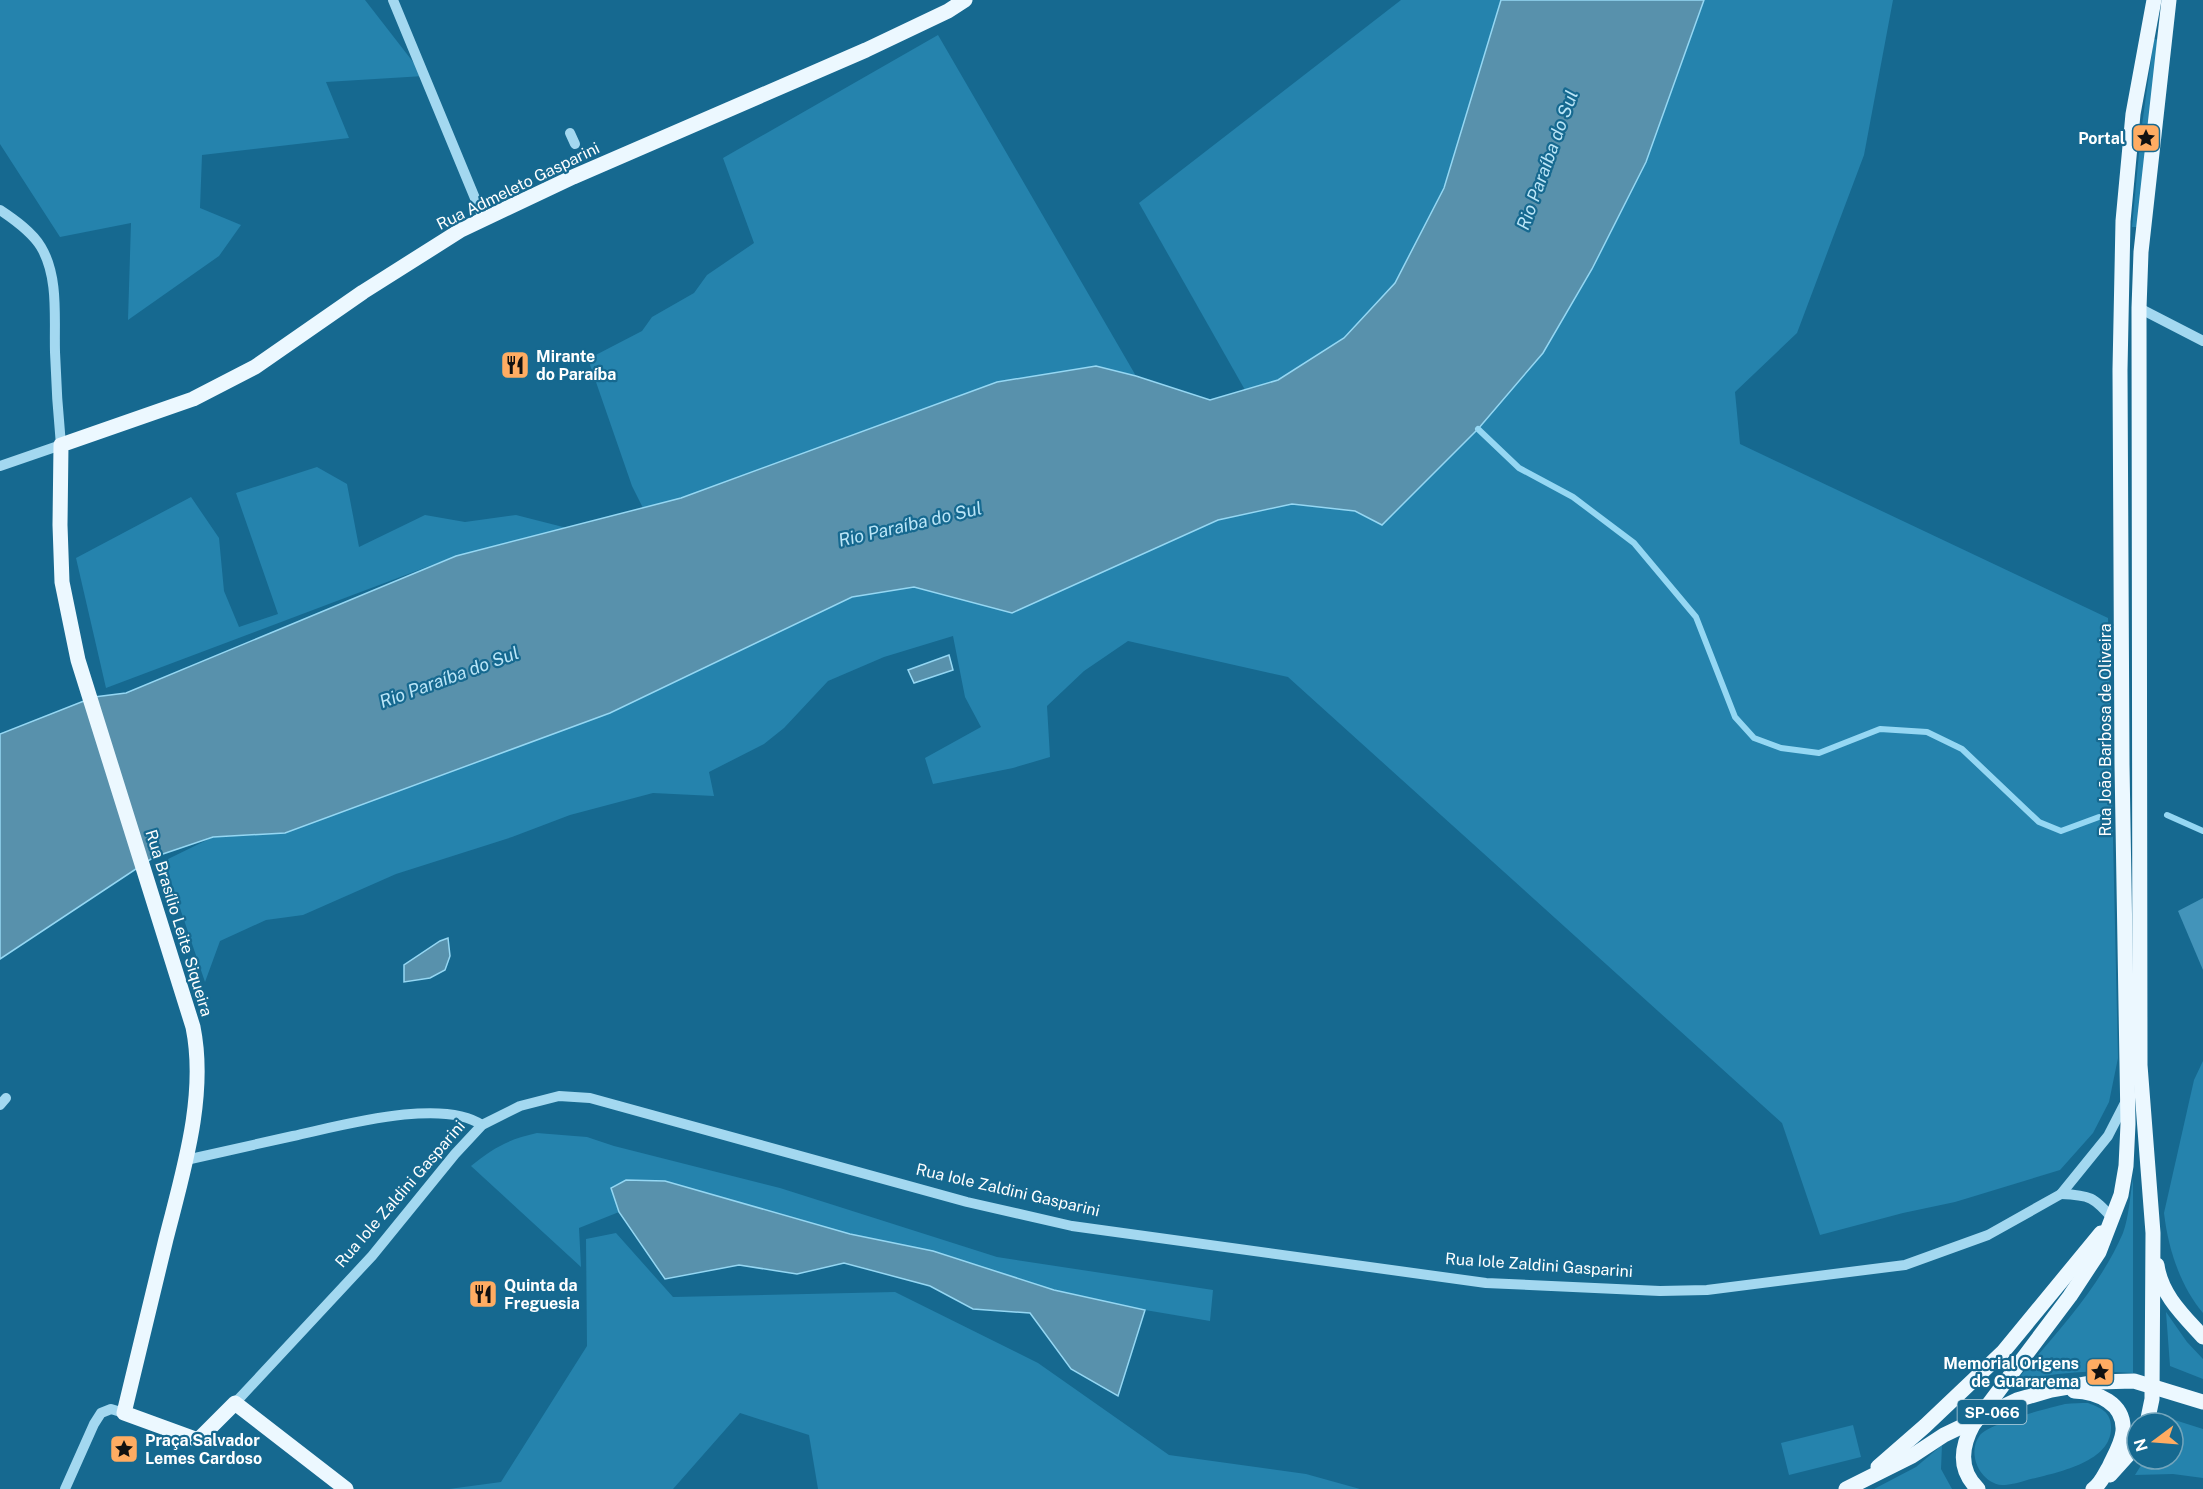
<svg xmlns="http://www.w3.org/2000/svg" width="2203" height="1489" font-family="'Public Sans',sans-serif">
  <rect width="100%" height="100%" fill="#166990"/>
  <g fill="#2583ad">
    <polygon points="0,0 365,0 424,76 326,82 349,138 202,155 200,208 241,225 219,256 128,320 131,223 60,237 0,144"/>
    <polygon points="1401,0 1501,0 1444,188 1395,283 1344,338 1278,380 1245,390 1139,203"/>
    <polygon points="1704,0 1893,0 1864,155 1797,333 1735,392 1740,444 2108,618 2118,1058 2109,1102 2093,1133 2060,1170 1955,1202 1903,1213 1820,1235 1782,1123 1288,677 1128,641 1084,671 1047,706 1050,757 1013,768 933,784 925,758 981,727 965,697 953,636 884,657 828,681 784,728 764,744 709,772 714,796 653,793 570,815 512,837 396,874 303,915 266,920 220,941 205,982 164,861 213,837 285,833 610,713 852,597 914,587 1012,613 1218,520 1292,504 1355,511 1382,525 1478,429 1543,353 1592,269 1646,162"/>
    <polygon points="938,35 1136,376 1096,366 681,498 643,508 632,486 588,359 642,331 652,317 694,293 707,275 754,243 723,158"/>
    <polygon points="2154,39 2159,40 2137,227 2132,227 2141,132"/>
    <polygon points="317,467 347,484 359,547 425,515 465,522 516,515 567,528 456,556 106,688 76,558 191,497 219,538 224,591 239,627 278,614 236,493"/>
    <path d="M2203,1061V1313C2180,1286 2168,1248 2164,1213L2194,1080Z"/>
    <path d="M537,1133L587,1137L614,1146L780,1188L997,1257L1213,1290L1210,1321L1145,1310L1054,1290L933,1251L611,1188L619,1212L579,1228L581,1267L471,1166C493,1148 509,1139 537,1133Z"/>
    <path d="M2133,1178V1373C2089,1369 2060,1373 2017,1380C2055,1334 2099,1289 2123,1233C2129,1217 2130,1195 2133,1178Z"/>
    <polygon points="616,1233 673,1297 895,1292 1038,1363 1169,1455 1306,1474 1360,1489 818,1489 809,1435 740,1413 673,1489 449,1489 501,1482 587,1346 586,1239"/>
    <polygon points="2166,1312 2187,1342 2203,1359 2203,1379 2170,1366"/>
    <path d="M2088,1403C2101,1408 2111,1412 2111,1427C2112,1464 2052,1473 2024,1481C2018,1483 2008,1485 2002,1485C1980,1483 1966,1453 1980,1435C1990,1423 2048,1408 2065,1404C2073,1403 2081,1403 2088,1403Z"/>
    <polygon points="2162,1416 2203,1429 2203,1478 2173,1474 2135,1475 2145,1459 2173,1459 2173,1423 2160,1423"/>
    <polygon points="1853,1425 1861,1457 1789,1475 1781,1443"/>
    <polygon points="1942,1445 1941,1469 1952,1489 1874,1489 1916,1467"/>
  </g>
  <g fill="#5891ac" stroke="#95d7f3" stroke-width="1.5">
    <polygon points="1501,0 1704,0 1646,162 1592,269 1543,353 1478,429 1382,525 1355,511 1292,504 1218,520 1012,613 914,587 852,597 610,713 285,833 213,837 154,857 0,959 0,734 94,697 126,693 456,556 681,498 997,382 1096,366 1136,376 1210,400 1278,380 1344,338 1395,283 1444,188"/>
    <polygon points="949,655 953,670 914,683 908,670"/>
    <polygon points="448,938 450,956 445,970 430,978 404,982 404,965 440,941"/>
    <polygon points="626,1180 665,1181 850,1234 933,1251 1054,1290 1145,1310 1118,1396 1071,1369 1030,1313 973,1309 930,1286 844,1263 797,1274 739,1265 665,1279 619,1212 611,1188"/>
  </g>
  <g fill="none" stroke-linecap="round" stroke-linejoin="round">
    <g stroke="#95d7f3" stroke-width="6">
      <polyline points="1478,429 1519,468 1573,497 1634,543 1696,617 1735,717 1754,738 1781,748 1819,753 1880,729 1927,732 1962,749 2039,822 2061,831 2099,817"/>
      <polyline points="2167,815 2203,831"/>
    </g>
  </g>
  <polygon fill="#4394ba" points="2203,898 2203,970 2178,911"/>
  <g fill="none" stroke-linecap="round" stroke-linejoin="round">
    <g stroke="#a3d8f0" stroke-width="10">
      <polyline points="393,0 484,220"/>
      <polyline points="570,133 575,144"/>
      <path d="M0,210C15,220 32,232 41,247C59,277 54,319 55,352C56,383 58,414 61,445L0,466"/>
      <polyline points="2139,308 2203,341"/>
      <polyline points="0,1105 6,1098"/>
      <path d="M186,1160C222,1152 258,1144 293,1136C340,1126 442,1097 482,1125"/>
      <path d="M2061,1194C2090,1195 2094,1197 2113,1219"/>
      <polyline points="235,1403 372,1256 455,1154 482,1125 520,1106 559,1096 590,1098 967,1202 1072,1226 1486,1283 1660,1291 1707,1290 1905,1265 1988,1235 2061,1194 2108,1136 2127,1099"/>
      <polyline points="65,1489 94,1424 101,1413 111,1409 124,1413"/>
    </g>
    <g stroke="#ecf8ff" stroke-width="15">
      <path d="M2157,1265C2161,1295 2184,1316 2203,1337"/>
      <path d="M2074,1391C2097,1392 2125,1403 2123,1431C2122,1443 2114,1456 2109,1467C2104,1475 2101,1484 2093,1489"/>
      <polyline points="2147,1423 2152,1399 2153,1233 2140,1065 2139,308 2141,252 2169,0"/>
      <polyline points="1878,1467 1925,1426 2003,1352 2101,1233"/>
      <polyline points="2110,1475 2137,1445"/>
      <path d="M346,1489L235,1403L198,1440L124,1413C138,1355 152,1297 166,1239C183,1172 207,1096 193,1027L78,660L62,582L60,525L61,445L193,399L255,367L363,292L461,230L573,177L866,50L948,11L965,0"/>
      <polyline points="1846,1489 1912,1456 1944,1435 2017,1400 2051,1390 2097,1382 2134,1381 2203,1402"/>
      <path d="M1978,1489C1958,1470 1961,1447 1973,1425L2070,1296L2099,1252L2121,1195L2126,1166L2128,1124L2122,764L2120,370L2123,221L2133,114L2154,0"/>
    </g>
  </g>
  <defs>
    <g id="sight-square" transform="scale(1.5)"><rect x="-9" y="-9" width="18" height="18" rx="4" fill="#ffac62" stroke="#166990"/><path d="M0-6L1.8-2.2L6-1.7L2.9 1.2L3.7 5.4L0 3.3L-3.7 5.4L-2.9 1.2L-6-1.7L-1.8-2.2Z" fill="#111"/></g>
    <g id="restaurant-square" transform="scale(1.5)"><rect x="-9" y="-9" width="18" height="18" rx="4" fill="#ffac62" stroke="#166990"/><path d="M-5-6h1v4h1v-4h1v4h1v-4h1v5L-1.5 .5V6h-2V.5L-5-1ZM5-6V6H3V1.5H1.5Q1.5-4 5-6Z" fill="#111"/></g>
  </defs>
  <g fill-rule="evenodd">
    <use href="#sight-square" x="2146" y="138"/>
    <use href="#restaurant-square" x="515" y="365"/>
    <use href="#restaurant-square" x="483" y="1294"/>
    <use href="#sight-square" x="2100" y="1372"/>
    <use href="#sight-square" x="124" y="1449"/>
  </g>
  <g text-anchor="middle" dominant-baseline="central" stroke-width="4.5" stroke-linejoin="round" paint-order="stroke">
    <rect fill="#166990" stroke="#b9d2de" stroke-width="1.5" x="1957.5" y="1400" width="69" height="24" rx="4.5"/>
    <g font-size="15" font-weight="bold" fill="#fff">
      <text x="1992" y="1412">SP-066</text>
    </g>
    <g font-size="16" font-weight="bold" fill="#fff" stroke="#166990" text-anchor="start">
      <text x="2125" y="138" text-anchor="end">Portal</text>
      <text x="536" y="356">Mirante<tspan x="536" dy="18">do Paraíba</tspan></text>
      <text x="504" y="1285">Quinta da<tspan x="504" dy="18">Freguesia</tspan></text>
      <text x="2079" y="1363" text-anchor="end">Memorial Origens<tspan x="2079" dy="18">de Guararema</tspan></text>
      <text x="145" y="1440">Praça Salvador<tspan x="145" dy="18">Lemes Cardoso</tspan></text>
    </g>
    <g font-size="16" fill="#fff" stroke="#166990">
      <text transform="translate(518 186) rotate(-26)">Rua Admeleto Gasparini</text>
      <text transform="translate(2105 730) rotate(-90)">Rua João Barbosa de Oliveira</text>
      <text transform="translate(179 923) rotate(73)">Rua Brasílio Leite Siqueira</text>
      <text transform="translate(1008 1190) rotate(13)">Rua Iole Zaldini Gasparini</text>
      <text transform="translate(400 1194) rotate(-49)">Rua Iole Zaldini Gasparini</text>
      <text transform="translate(1539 1265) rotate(4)">Rua Iole Zaldini Gasparini</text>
    </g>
    <g font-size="18" font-style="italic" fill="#bbe6f8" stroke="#166990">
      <text transform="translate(1547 160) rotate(-70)">Rio Paraíba do Sul</text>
      <text transform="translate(910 524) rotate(-13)">Rio Paraíba do Sul</text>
      <text transform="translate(449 677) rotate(-20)">Rio Paraíba do Sul</text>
    </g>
  </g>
  <g transform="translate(2155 1441) rotate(254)"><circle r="28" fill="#166990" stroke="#73a5bc" stroke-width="1.5"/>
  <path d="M0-4.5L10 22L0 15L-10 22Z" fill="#ffac62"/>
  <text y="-9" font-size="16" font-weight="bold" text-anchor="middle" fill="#ffffff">N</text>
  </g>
</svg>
